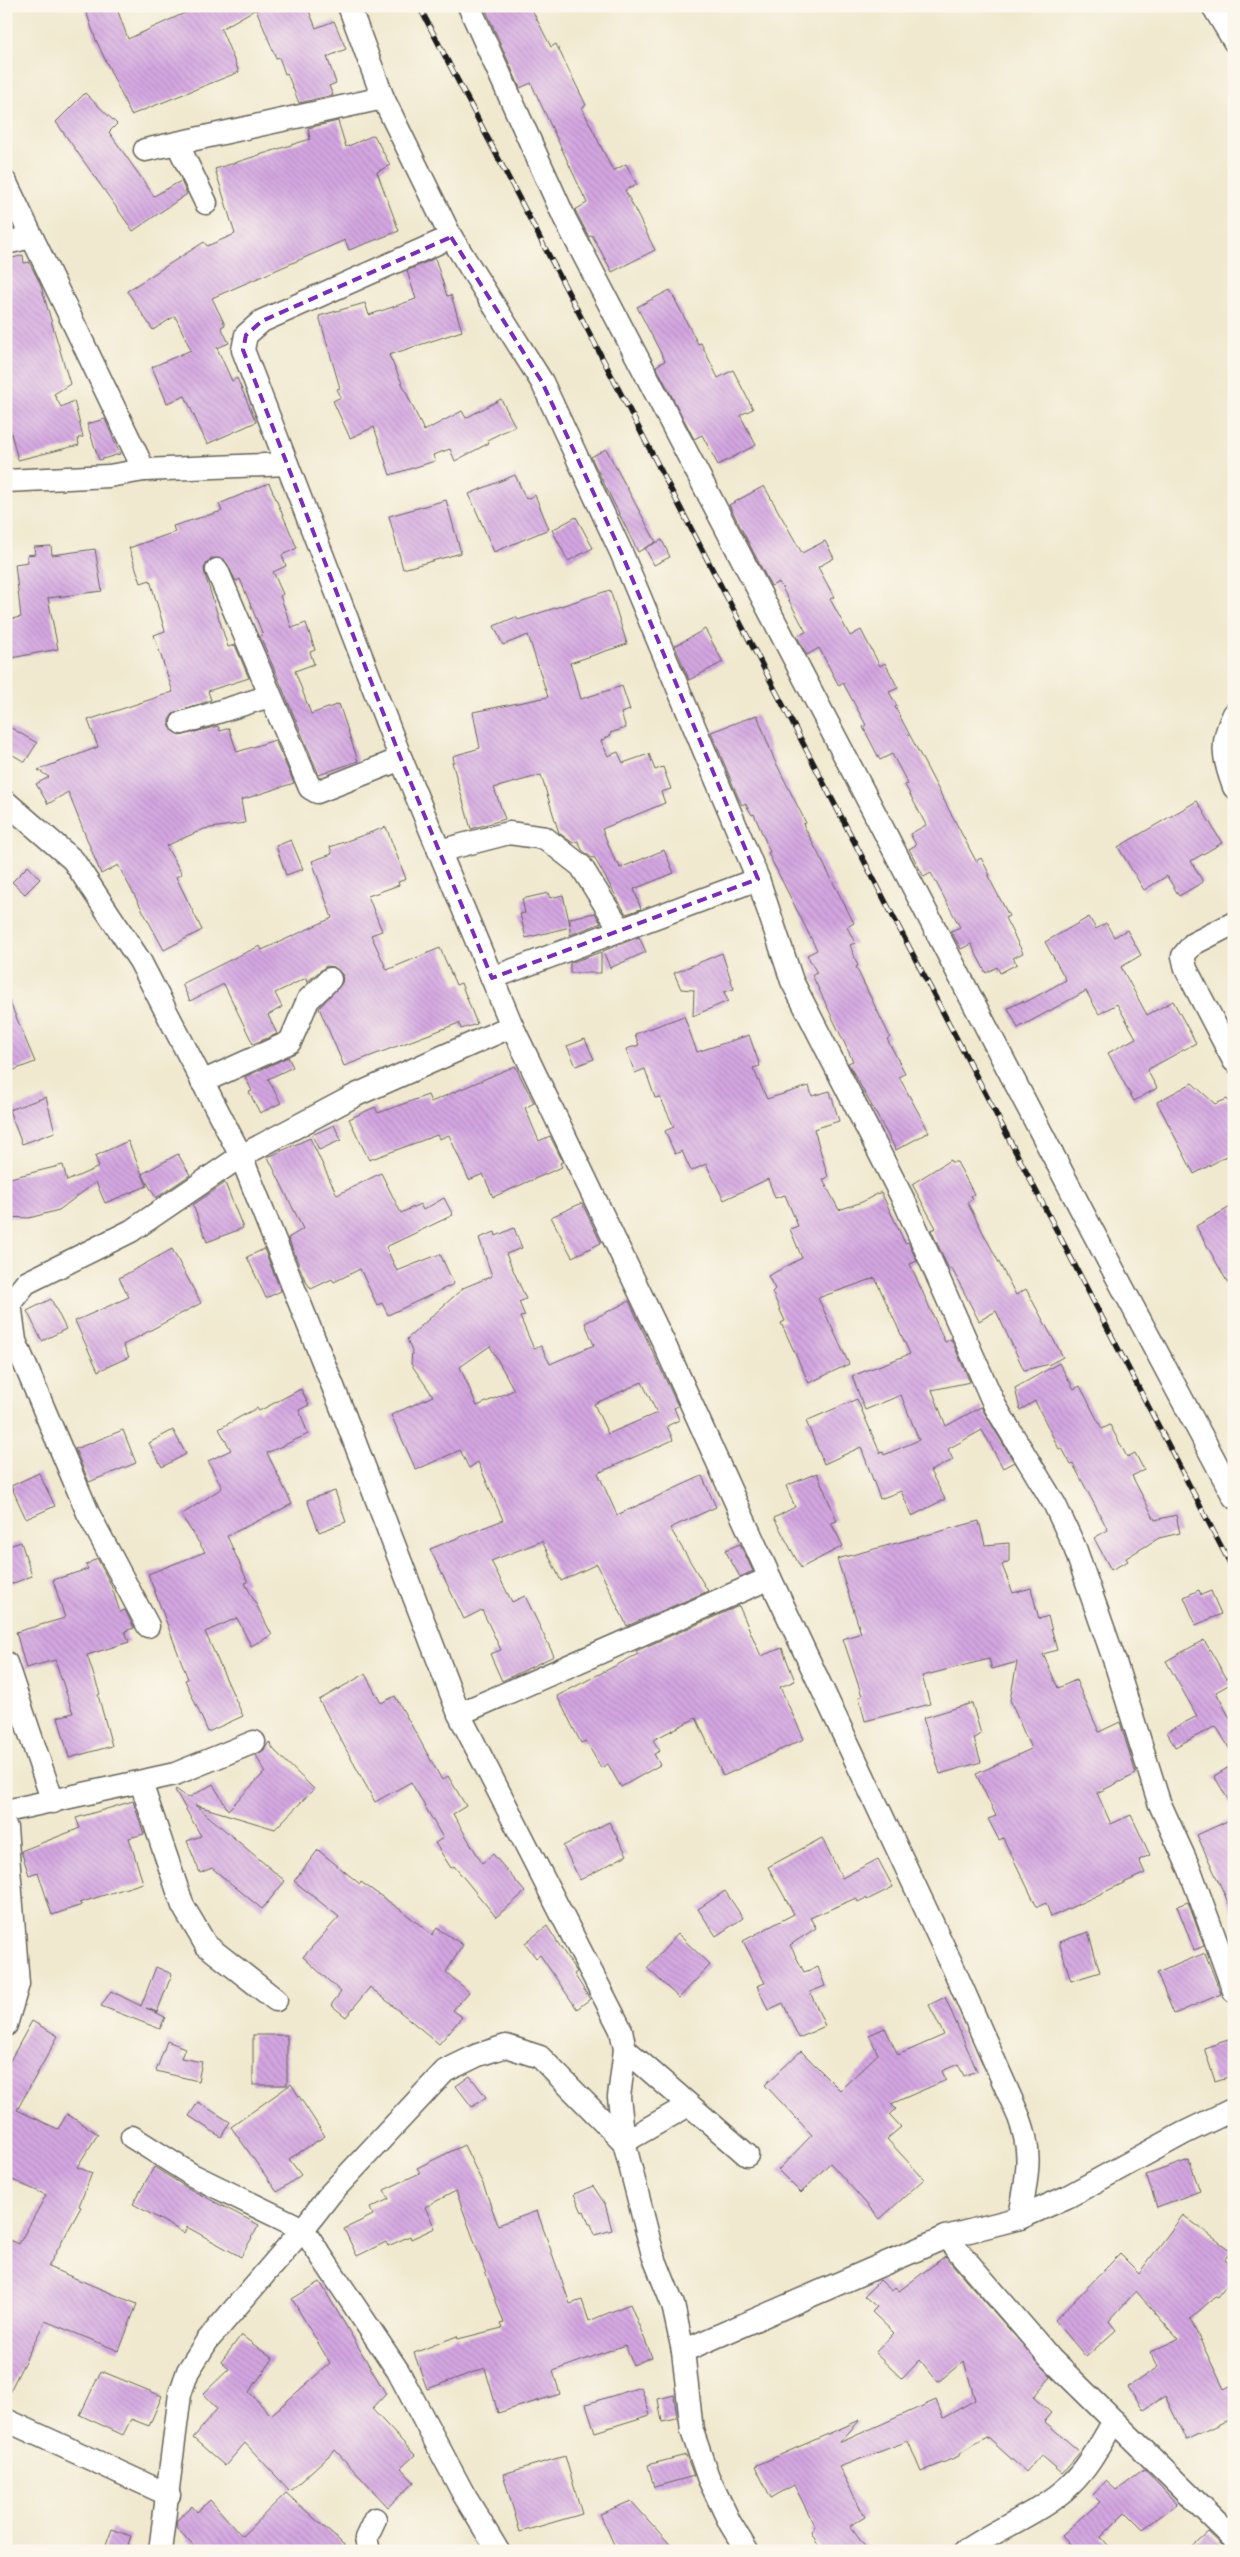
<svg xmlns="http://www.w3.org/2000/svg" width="1240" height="2557" font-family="Vollkorn,serif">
  <defs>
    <pattern id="building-back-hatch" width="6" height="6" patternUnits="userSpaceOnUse" patternTransform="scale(1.25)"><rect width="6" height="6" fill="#d3a6e1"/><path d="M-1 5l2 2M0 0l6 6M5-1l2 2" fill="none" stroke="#b58ec0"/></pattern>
  </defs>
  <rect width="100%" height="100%" fill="#fbf7ec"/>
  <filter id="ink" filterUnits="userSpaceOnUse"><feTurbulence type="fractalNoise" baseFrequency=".02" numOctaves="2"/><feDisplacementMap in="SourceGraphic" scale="10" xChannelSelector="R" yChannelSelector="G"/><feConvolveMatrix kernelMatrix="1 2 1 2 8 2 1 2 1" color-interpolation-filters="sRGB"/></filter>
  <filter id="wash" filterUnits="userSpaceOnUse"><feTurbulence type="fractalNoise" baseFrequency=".0096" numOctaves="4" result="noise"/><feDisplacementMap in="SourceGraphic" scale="20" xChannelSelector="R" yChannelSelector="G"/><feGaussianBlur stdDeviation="1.12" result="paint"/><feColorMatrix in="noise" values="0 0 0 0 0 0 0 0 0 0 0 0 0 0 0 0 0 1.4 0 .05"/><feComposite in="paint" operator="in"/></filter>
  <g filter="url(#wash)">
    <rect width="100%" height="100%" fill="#f0e9cf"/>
    <g id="blocks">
      <g fill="url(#building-back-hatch)" fill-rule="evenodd">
        <polygon points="84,6 116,6 128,39 200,6 307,6 316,28 334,21 346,49 327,57 336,83 329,86 333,95 299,103 287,73 285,74 279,57 276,58 256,9 221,29 239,72 131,115 96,40"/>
        <polygon points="484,6 530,6 551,47 556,44 586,105 582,108 613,171 626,164 637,185 625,190 655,250 612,272 592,235 589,237 575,210 587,203 531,83 520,88"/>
        <polygon points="85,93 117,124 109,132 154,196 181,181 187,194 133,231 56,122"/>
        <polygon points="338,121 346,147 374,135 390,165 377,172 399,231 349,250 345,240 212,298 225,325 221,327 229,343 217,348 232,381 237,378 256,422 207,444 185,396 167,403 152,367 191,350 175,316 153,330 127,291 204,242 207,246 235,234 215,169 310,139 308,128"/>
        <polygon points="23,255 24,263 29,262 40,283 70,384 54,394 61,407 74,401 83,437 78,438 79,445 18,460 6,414 6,260"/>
        <polygon points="435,258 447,296 451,295 462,331 389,355 424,431 462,411 466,418 501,399 515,426 487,440 489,443 455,461 450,449 433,455 435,461 390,475 374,427 350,438 333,401 341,397 337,389 340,388 319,316 365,303 369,315 416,299 407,271"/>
        <polygon points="670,290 698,344 701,343 718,378 733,370 753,409 740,415 756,445 718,465 702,435 694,439 656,366 665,361 637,307"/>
        <polygon points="105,419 120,454 99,460 87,424"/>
        <polygon points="606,449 656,542 638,552 591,457"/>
        <polygon points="515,475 526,499 535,495 549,529 494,552 469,494"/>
        <polygon points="269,483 297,548 282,555 286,566 273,572 283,594 280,596 292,628 306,623 315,650 310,652 314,664 295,671 311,714 339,704 358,761 319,775 260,636 263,635 240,579 236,581 224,559 211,558 204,568 205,575 228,647 235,645 249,678 208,691 211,700 173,714 169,720 170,727 180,736 218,726 220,731 229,728 237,752 275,740 294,783 241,800 245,823 204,829 166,846 182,874 176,877 202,930 164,950 118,865 101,874 68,792 48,804 36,784 49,777 38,770 98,747 88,720 173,692 154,635 165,631 150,580 141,583 129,548 175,532 173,526 222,511 219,504"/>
        <polygon points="764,486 802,553 825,541 834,558 818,567 834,597 830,599 850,636 861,630 880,666 885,663 898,688 889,692 897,706 895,707 976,861 981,858 990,875 988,876 1009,916 1005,918 1023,953 1013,958 1017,964 1000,973 997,967 986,973 971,944 961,949 951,931 960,927 931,873 924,877 909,849 916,845 910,834 926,825 905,785 908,784 892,754 880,760 863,727 866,725 843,683 839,686 819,648 807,655 797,636 806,632 779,582 771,586 729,505"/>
        <polygon points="446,500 461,553 403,569 389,516"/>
        <polygon points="576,517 593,548 568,561 552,530"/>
        <polygon points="662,540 670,557 654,565 645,548"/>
        <polygon points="51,546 52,555 95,549 102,591 48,598 58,649 6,659 6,620 21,617 15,564 28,562 27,555 35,554 34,547"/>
        <polygon points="610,590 627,644 570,663 581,699 622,686 630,710 621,713 626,728 610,733 611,735 601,741 608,756 618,752 623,763 649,754 655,770 663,767 671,789 661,792 665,803 602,829 616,863 618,862 620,868 664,850 674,873 634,889 641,909 626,914 594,857 592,858 582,850 578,841 573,843 559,833 541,775 494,788 505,819 471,829 452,762 454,762 453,756 480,748 473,712 548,697 528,635 503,645 494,626 516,617 518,620"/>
        <polygon points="705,629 723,662 689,680 675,646"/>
        <polygon points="757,715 774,759 806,823 803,824 854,923 847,927 855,943 850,945 858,966 856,967 890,1037 887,1039 905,1073 899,1077 929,1132 896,1150 848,1063 853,1061 812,975 817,973 807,955 817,950 768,853 770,852 754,814 752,815 745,803 742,805 738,797 711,732"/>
        <polygon points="6,725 37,743 25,762 6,751"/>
        <polygon points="1197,801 1222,843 1191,861 1203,882 1179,896 1167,876 1144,890 1118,847"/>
        <polygon points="386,827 406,879 398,882 399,885 368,896 382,931 371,935 387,970 440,948 456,985 461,983 477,1024 461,1029 459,1023 344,1066 319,1008 342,983 343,975 334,967 326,966 307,982 306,978 275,993 282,1007 268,1015 277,1034 253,1044 224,984 190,1001 182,984 238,956 260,946 262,950 332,918 312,861 332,854 330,847"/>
        <polygon points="291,840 303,869 286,875 276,846"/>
        <polygon points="28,866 40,879 25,894 12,882"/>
        <polygon points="548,893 550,898 563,895 570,925 570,918 595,913 601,923 570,935 570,927 526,938 520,914 525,913 522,899"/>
        <polygon points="1089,917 1096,929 1106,923 1114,937 1127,930 1141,955 1121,967 1147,1015 1173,1001 1196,1043 1147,1070 1157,1088 1134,1101 1108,1053 1136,1038 1117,1004 1099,1014 1086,991 1018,1028 1008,1008 1023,1001 1024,1003 1066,980 1045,942"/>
        <polygon points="639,937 646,952 610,968 603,951"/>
        <polygon points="601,952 601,973 570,973 570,963"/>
        <polygon points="722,953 734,989 724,992 728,1001 693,1016 694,990 681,989 674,973"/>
        <polygon points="6,993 35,1062 6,1073"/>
        <polygon points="684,1016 697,1052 749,1035 760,1066 753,1068 767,1099 809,1086 812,1096 830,1091 839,1121 814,1129 828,1177 823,1180 839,1210 862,1202 881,1192 905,1243 908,1242 917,1261 910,1264 945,1342 951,1339 970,1382 932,1390 946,1426 981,1407 1014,1462 1003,1468 982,1430 948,1449 953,1460 930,1471 945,1499 912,1516 901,1491 880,1499 861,1447 824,1464 806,1421 857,1399 880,1453 883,1452 884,1455 919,1440 901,1395 865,1410 852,1376 910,1354 875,1278 818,1298 849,1364 809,1383 781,1323 785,1321 772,1292 775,1289 768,1276 802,1258 790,1229 798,1226 785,1195 775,1198 768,1179 724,1200 706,1164 691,1171 682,1151 675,1154 665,1131 674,1127 660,1097 655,1098 645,1069 635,1073 626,1049 639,1045 635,1034"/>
        <polygon points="585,1039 594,1059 576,1066 567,1046"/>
        <polygon points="288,1057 293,1067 268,1079 281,1103 260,1113 249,1092 252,1091 245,1077"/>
        <polygon points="515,1066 534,1103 525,1108 539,1141 550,1136 563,1162 560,1163 562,1167 493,1197 483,1174 469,1180 449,1135 439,1139 437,1135 369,1160 349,1119 375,1107 378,1113 428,1095 431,1102"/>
        <polygon points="1192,1083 1215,1104 1227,1099 1234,1110 1234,1126 1231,1129 1234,1152 1194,1174 1157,1102"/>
        <polygon points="46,1097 55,1132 22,1144 9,1110"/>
        <polygon points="334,1125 341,1140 319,1150 312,1135"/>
        <polygon points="310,1138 337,1195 381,1173 401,1213 420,1204 423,1210 444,1198 453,1215 386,1247 397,1271 440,1254 454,1284 388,1315 382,1303 377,1305 360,1269 334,1282 332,1279 311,1289 305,1280 288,1238 303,1229 268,1157"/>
        <polygon points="128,1141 147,1186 105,1203 96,1182 59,1210 29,1218 6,1217 6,1179 63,1165 67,1181 99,1167 95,1156"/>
        <polygon points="178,1154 190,1175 156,1198 142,1174"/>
        <polygon points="950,1160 951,1162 957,1162 974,1194 971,1196 973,1199 967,1202 1016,1295 1026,1289 1063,1357 1050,1364 1024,1370 996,1311 979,1321 952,1269 949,1269 947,1265 931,1230 936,1228 912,1184"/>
        <polygon points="225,1183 243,1228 207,1242 193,1205"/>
        <polygon points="582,1203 601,1243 572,1257 551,1217"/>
        <polygon points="1234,1205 1234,1294 1196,1226"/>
        <path d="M514,1228L522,1248L506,1254L526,1299L519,1302L525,1316L520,1317L534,1349L541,1346L550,1364L594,1345L585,1323L629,1301L678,1406L674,1408L679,1420L667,1426L673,1440L598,1473L617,1515L702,1476L716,1507L670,1528L708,1591L627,1626L597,1564L561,1581L542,1541L491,1561L512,1602L525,1596L554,1656L502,1681L490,1654L501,1650L482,1610L464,1619L430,1549L503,1520L478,1462L469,1468L460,1450L416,1470L391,1415L433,1396L411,1364L412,1351L407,1339L463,1288L492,1276L479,1238L495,1232L496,1236ZM490,1346L514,1390L477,1406L460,1367ZM642,1382L657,1413L608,1434L594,1404Z"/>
        <polygon points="172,1249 201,1303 123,1345 129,1357 98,1371 75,1321 129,1297 119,1278"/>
        <polygon points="264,1249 281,1291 266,1298 247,1257"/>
        <polygon points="51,1299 66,1329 42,1341 27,1311"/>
        <polygon points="1059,1363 1074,1389 1080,1386 1102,1429 1110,1425 1127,1457 1135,1453 1144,1470 1132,1476 1155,1520 1176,1515 1180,1533 1159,1538 1126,1558 1128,1561 1111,1570 1094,1538 1108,1530 1073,1464 1071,1465 1062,1448 1059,1449 1035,1401 1020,1410 1015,1388"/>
        <polygon points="301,1389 309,1405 299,1410 308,1434 267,1453 292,1504 227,1536 248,1582 245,1583 272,1635 251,1646 237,1618 205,1632 243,1716 208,1732 185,1680 188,1679 148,1574 205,1552 181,1515 222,1488 208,1461 231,1450 219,1429 240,1417 257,1408 259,1411"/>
        <polygon points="123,1430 136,1463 89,1482 75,1449"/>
        <polygon points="173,1430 186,1454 162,1467 149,1443"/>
        <polygon points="39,1473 55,1506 26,1519 11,1486"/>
        <polygon points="817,1473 837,1521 831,1523 843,1546 801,1568 774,1518 795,1507 786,1486"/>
        <polygon points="335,1491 346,1522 319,1532 307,1500"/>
        <polygon points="979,1521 985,1545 1009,1543 1009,1561 1002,1565 1013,1593 1031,1588 1039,1619 1048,1616 1057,1650 1043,1654 1058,1688 1076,1680 1099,1732 1120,1722 1136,1774 1097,1793 1111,1824 1131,1815 1150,1855 1139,1860 1145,1873 1051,1917 1046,1903 1037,1907 1003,1838 999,1840 988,1819 996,1816 976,1774 1031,1749 1010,1700 1017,1662 992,1669 989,1659 922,1676 930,1704 865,1721 859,1697 862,1696 843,1639 861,1633 837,1559"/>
        <polygon points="21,1542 32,1576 6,1586 6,1547"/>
        <polygon points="740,1544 753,1571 740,1577 725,1550"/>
        <polygon points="97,1558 111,1585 120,1612 125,1610 134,1628 125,1631 129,1642 87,1655 100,1694 98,1695 112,1746 69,1758 58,1717 73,1713 55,1660 26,1668 16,1632 65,1618 53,1580 88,1569 86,1565"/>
        <polygon points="1199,1590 1201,1595 1211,1591 1221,1614 1196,1625 1184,1597"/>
        <polygon points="739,1606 761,1656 782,1648 795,1681 780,1687 804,1739 723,1776 696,1718 653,1740 660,1751 654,1754 660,1765 621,1787 608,1764 601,1768 586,1741 581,1743 557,1696 638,1654 636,1651"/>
        <polygon points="1204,1640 1230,1684 1216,1692 1234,1726 1234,1756 1216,1726 1175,1747 1167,1732 1197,1716 1166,1661"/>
        <polygon points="365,1674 381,1703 395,1696 442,1780 448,1776 466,1806 453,1814 482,1863 493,1854 525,1892 496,1917 454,1866 451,1868 435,1843 443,1838 411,1782 375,1802 319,1700"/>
        <polygon points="972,1703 981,1734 974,1739 981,1762 940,1774 923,1718"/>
        <polygon points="269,1742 274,1750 314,1789 275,1829 195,1805 285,1881 262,1909 212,1868 200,1873 187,1841 201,1836 175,1790 176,1789 188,1798 213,1784 228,1810 265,1772 256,1755 264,1750"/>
        <polygon points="1234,1764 1234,1809 1214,1776"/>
        <polygon points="133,1801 144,1834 129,1838 143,1883 79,1903 82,1905 52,1915 38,1872 29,1875 21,1851 80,1828 76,1818"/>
        <polygon points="1234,1818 1234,1915 1197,1835"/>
        <polygon points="609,1822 627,1855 580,1880 563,1846"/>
        <polygon points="822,1838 842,1878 878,1859 893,1887 867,1900 866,1898 858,1902 856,1898 810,1918 816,1928 790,1945 804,1972 818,1967 825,1986 810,1992 825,2026 799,2038 783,2003 768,2010 757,1986 765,1983 743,1941 794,1914 768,1867"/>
        <polygon points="318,1850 360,1884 361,1882 405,1913 432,1935 437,1928 463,1945 446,1972 469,1992 453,2010 462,2017 439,2044 370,1987 346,2017 331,2005 341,1992 303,1957 339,1917 294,1881"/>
        <polygon points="725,1891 743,1918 716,1936 698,1909"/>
        <polygon points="1188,1902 1204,1946 1194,1950 1177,1906"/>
        <polygon points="547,1926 574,1968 577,1972 574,1974 590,1999 577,2009 540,1955 536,1958 525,1943"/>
        <polygon points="1088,1932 1100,1972 1071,1981 1059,1942"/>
        <polygon points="678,1934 710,1965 679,1998 647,1968"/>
        <polygon points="1205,1953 1221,1994 1174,2014 1157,1973"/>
        <polygon points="156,1967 172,1974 157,2012 146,2008 165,2017 160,2029 101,2006 111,1991 141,2006"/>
        <polygon points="945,1997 977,2071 964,2076 958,2064 942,2071 946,2080 891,2104 896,2109 890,2115 901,2127 887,2139 924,2179 880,2219 830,2163 801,2193 778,2170 812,2135 765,2085 801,2051 840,2090 878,2054 869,2035 885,2028 898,2055 944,2035 929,2005"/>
        <polygon points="32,2021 58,2036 17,2110 58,2129 67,2114 98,2134 77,2167 92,2173 79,2206 81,2207 48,2267 137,2304 119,2351 45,2321 6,2399 6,2238 19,2244 46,2195 6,2177 6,2068"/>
        <rect x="253" y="2035" width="34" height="50"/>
        <polygon points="1234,2038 1234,2075 1215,2081 1204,2048"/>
        <polygon points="167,2041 185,2048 181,2058 202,2062 198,2081 156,2071"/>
        <polygon points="470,2076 486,2097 472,2107 456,2086"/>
        <polygon points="291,2084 325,2136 289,2159 301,2175 277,2192 231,2127"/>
        <polygon points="198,2102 230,2122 221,2137 189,2116"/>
        <polygon points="464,2145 483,2184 498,2225 537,2211 570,2304 582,2300 589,2321 630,2304 652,2357 633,2365 625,2345 553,2371 560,2394 498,2413 485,2368 427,2389 414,2353 457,2336 458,2339 502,2328 500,2324 504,2323 456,2191 425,2207 435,2228 411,2239 410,2236 388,2246 386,2242 357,2256 344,2229 373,2215 370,2208 389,2199 384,2190 420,2173 417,2168"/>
        <polygon points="1189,2160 1200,2191 1157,2207 1146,2175"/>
        <polygon points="154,2167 186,2187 259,2225 241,2257 187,2227 184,2233 133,2204"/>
        <polygon points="593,2186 605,2204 612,2230 595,2235 591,2224 589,2224 584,2211 582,2212 574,2194"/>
        <polygon points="1183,2215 1231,2251 1225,2259 1234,2266 1234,2276 1218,2297 1216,2296 1190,2319 1224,2389 1234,2384 1234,2417 1186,2440 1165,2396 1144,2410 1128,2387 1158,2367 1150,2352 1178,2339 1136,2291 1109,2321 1116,2330 1086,2357 1055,2320 1120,2254 1139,2273"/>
        <polygon points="945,2256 1051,2377 1033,2397 1051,2413 1044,2421 1080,2452 1062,2473 1041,2455 1026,2472 987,2437 959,2454 959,2456 921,2472 908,2441 839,2467 865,2517 850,2526 868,2551 821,2551 811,2532 815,2526 794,2485 771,2498 755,2466 860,2420 839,2443 936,2400 943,2418 975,2400 964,2361 938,2382 920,2360 902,2379 875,2353 894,2333 872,2312 877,2307 864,2296 880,2280 892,2291 895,2287 899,2291"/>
        <polygon points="320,2282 386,2394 372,2409 415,2455 401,2468 414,2482 388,2507 335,2450 290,2491 245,2443 225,2466 193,2438 217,2409 203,2394 229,2369 221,2362 241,2335 273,2359 249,2392 271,2415 330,2363 292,2299"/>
        <polygon points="101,2371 162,2396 149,2426 131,2419 123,2435 80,2415"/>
        <polygon points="641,2387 650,2415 595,2432 586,2404"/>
        <polygon points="674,2395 677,2419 662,2422 658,2399"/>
        <polygon points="686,2455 694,2476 654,2487 648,2465"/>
        <polygon points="565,2456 582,2514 520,2532 503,2474"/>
        <polygon points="1144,2469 1177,2504 1143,2529 1126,2512 1101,2537 1113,2551 1076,2551 1062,2535 1100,2502 1093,2495 1106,2481 1116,2490"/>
        <polygon points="286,2493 351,2551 198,2551 176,2527 177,2520 192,2506 197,2512 210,2500 242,2536"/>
        <polygon points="631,2501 676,2551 617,2551 600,2514"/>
        <polygon points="112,2529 131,2536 126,2551 104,2551"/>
        <polygon points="1208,2532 1225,2548 1229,2551 1187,2551"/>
      </g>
    </g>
  </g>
  <g filter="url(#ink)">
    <use href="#blocks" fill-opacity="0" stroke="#66645b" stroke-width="1"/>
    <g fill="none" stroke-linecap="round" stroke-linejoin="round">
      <g stroke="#66645b" stroke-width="25">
        <g id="minor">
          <polyline points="349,6 383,98 451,237 542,382 621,552 758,879 792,981 906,1205 995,1406 1055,1505 1075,1548 1115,1662 1159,1802 1190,1870 1234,1991"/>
          <polyline points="469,6 565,219 1093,1232 1234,1497"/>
          <polyline points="1213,6 1234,41"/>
          <polyline points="178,145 206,203"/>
          <polyline points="145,150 383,98"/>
          <polyline points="6,183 144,470"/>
          <path d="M451,237L262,321L246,335L243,350L401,759L512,1026L662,1339L770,1578L952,1965L1019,2117C1034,2156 1026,2178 1020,2218"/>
          <polyline points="6,243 31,237"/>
          <polyline points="6,481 109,476 144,470 287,464"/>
          <polyline points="217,570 310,788 317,792 401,759"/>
          <path d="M1234,714C1220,742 1223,758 1234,787"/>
          <polyline points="182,723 270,696"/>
          <polyline points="6,802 73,860 140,961 241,1156 342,1409 459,1714 621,2030 625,2049 619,2097 624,2142 653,2255 673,2305 683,2351 692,2431 708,2477 730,2523 747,2551"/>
          <polyline points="439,851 509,833 545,838 581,866 620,929"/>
          <polyline points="1234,923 1193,944 1183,956 1186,969 1234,1061"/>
          <polyline points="492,978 758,879"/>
          <polyline points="202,1082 290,1042 308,1000 330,979"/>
          <polyline points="148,1626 88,1513 15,1341 10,1303 26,1283 131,1231 241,1156 356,1095 512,1026"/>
          <polyline points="6,1663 53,1802"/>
          <polyline points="459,1714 770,1578"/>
          <polyline points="141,1783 183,1906 206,1945 276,2000"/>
          <polyline points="6,1811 175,1774 254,1742"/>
          <polyline points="6,1828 18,1984 6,2025"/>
          <polyline points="625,2049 747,2155"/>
          <polyline points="132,2137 192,2175 303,2229 398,2371 464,2495 498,2551"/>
          <polyline points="683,2351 946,2237"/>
          <polyline points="6,2420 169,2495"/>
          <polyline points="1114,2421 1234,2539"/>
          <polyline points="160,2551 180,2394 188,2371 207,2341 303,2229 331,2193 445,2071 478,2055 506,2046 540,2057 624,2142 689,2105"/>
          <polyline points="369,2551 366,2538 375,2519"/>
          <path d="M965,2551C998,2528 1042,2512 1070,2485C1089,2467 1101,2443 1114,2421L1051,2359L946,2237L1020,2218L1067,2197L1184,2133L1234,2109"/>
        </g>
      </g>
      <use href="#minor" stroke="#fff" stroke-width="22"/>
      <g stroke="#1c1c1c" stroke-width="5.5">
        <polyline id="rail" points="419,6 1234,1571"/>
      </g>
      <use href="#rail" stroke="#fbf7ec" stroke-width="4" stroke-dasharray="11" stroke-linecap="butt"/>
    </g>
  </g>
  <path fill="none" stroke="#7b2cbf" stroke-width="4" stroke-dasharray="10 6" stroke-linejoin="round" d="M451,237L542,382L621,552L758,879L492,978L401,759L243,350L246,335L262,321Z"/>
  <rect width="1240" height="2557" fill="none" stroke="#fbf7ec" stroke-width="25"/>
</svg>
